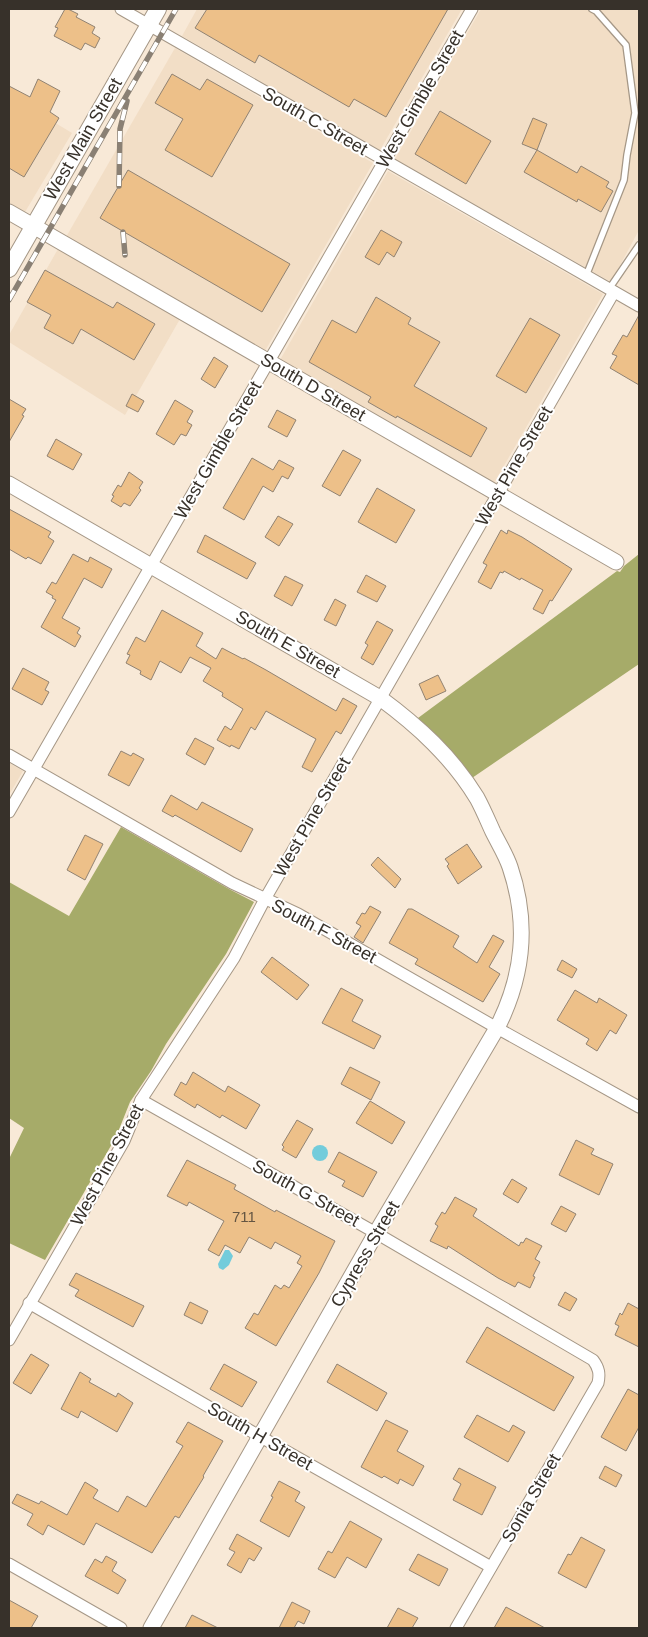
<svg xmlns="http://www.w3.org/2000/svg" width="648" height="1637" font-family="Helvetica,sans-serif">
  <rect width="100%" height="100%" fill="#f8e9d7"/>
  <g fill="#f2dec6">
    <polygon points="197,9 462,9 380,150 182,36"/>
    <polygon points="481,9 639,9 639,230 611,282 395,159"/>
    <polygon points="175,48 373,163 265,351 66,237"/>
    <polygon points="9,95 72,133 25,212 9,203"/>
    <polygon points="388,171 603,294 494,483 280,360"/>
    <polygon points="58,249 180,319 125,415 9,342 9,335"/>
    <polygon points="9,763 23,771 9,795"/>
  </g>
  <g fill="#a6ab69">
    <polygon points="639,554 639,664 472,778 445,744 418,718 617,571 620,572 624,566"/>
    <polygon points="121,827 229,889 254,902 226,954 166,1044 151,1071 130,1102 116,1137 45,1260 9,1243 9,1159 24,1128 9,1118 9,882 69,916"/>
  </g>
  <g fill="#73ccdb">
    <circle cx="320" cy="1153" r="8"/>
    <polygon points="225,1250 229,1250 233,1256 229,1265 223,1270 219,1268 218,1264"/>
  </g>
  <g fill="#edc089" stroke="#908272">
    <polygon points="65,9 68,9 78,14 76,17 95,27 92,33 100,38 95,48 85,43 81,50 54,36 58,28 55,27"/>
    <polygon points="207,9 448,9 386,117 354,99 349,107 259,55 255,63 195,28"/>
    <polygon points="172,74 200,90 207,79 253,105 212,177 165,150 183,119 155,103"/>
    <polygon points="38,79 60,91 50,112 59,118 24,177 9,168 9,86 30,97"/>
    <polygon points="440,111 491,141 466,184 415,154"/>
    <polygon points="533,118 547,124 537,150 522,144"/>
    <polygon points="537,150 577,173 581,166 609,182 606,187 613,191 601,212 578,199 577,202 524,172"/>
    <polygon points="128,170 290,264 262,312 100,218"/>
    <polygon points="381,230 402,242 394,257 387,252 379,265 365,257"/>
    <polygon points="45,270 113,308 117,302 155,324 134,360 81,329 73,344 44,328 51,315 27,302"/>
    <polygon points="376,297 411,318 408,324 440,342 414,386 487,428 471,457 397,416 396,418 368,402 371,397 309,362 332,320 356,333"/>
    <polygon points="639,315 639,385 610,368 617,356 612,354 623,335 627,337"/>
    <polygon points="530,318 560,335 526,393 496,376"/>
    <polygon points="214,357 228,366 215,388 201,379"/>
    <polygon points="132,394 144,401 138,412 126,406"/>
    <polygon points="9,399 26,409 22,415 24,416 9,442"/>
    <polygon points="175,400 193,411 187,422 192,425 186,436 181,434 174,445 156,434"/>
    <polygon points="277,410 296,420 287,437 268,427"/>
    <polygon points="56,439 82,454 73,470 47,456"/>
    <polygon points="343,450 361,460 340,496 322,486"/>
    <polygon points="252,458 273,470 279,460 294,468 288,479 282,476 273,492 263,486 244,520 223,508"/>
    <polygon points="129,472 143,482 139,488 141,490 130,506 124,503 121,507 111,501 114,496 112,495 118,485 121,487"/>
    <polygon points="377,488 415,510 396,543 358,522"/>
    <polygon points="9,509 51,532 48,537 54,541 41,564 28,557 26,559 9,549"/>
    <polygon points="278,516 293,524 279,546 265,537"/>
    <polygon points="501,530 507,534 508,530 522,537 572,569 552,601 550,600 543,614 533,609 543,590 521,578 520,580 504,571 503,573 500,572 491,589 478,582 487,565 483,563"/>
    <polygon points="205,535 256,563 247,579 197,552"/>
    <polygon points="73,554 88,562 90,557 112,569 102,588 84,578 62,618 80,628 77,633 81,636 75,647 41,627 56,600 52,598 53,596 46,592 52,582 56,584"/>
    <polygon points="366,575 386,586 377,602 357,592"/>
    <polygon points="285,576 303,585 292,606 274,596"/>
    <polygon points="335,599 346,605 336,626 324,620"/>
    <polygon points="162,610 203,633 196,646 216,659 222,648 243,659 244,658 266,670 336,711 343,698 357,706 341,734 336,731 312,772 302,767 316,739 266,711 255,730 251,727 239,749 231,745 230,747 217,740 225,726 231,730 243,709 222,696 223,693 203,681 211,668 190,657 181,673 160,661 151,680 140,674 141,671 126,663 130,655 127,654 136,637 145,642"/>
    <polygon points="377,621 393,630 373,665 361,658 368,645 365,643"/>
    <polygon points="23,668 49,682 45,690 49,692 42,705 12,689"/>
    <polygon points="438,675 446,691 426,700 419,684"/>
    <polygon points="195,738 214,748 205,765 186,754"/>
    <polygon points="121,751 131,756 133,753 144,759 129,786 108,775"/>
    <polygon points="171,795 197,810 202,802 253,829 241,852 175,815 173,817 162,811"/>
    <polygon points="85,835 103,844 85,880 67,870"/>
    <polygon points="467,844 482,867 458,884 447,866 449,864 445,859"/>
    <polygon points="378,857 401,879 395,888 371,865"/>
    <polygon points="370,906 381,912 363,943 354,937 361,926 356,923 362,913 365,914"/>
    <polygon points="408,909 412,909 459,936 453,947 477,963 493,935 504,941 489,967 500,974 483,1002 415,964 418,959 389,943"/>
    <polygon points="272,957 309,985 297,1000 261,972"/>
    <polygon points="562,960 577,969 572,978 557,970"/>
    <polygon points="341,988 363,1000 352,1021 381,1036 374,1049 322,1023"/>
    <polygon points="575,990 597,1003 599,998 627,1015 616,1034 610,1030 597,1051 586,1044 589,1039 557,1020"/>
    <polygon points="350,1067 380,1082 371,1100 341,1084"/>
    <polygon points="193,1072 225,1092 228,1086 260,1105 246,1129 222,1115 220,1118 197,1104 195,1108 174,1095 181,1082 186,1085"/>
    <polygon points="370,1101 405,1122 392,1144 356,1123"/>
    <polygon points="297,1120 313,1129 296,1158 282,1150 284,1147 282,1145"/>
    <polygon points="576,1140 594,1149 591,1154 613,1164 599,1195 559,1175"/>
    <polygon points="339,1152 377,1172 363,1197 342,1186 345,1181 328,1172"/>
    <polygon points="187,1160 236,1185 234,1189 275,1212 276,1210 335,1241 319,1273 276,1346 245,1328 254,1313 258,1315 275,1285 281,1289 284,1285 289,1288 302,1266 297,1263 301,1256 275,1242 271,1249 249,1237 240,1253 225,1245 219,1256 208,1250 224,1221 189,1202 187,1206 167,1196"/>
    <polygon points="512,1179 527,1188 518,1203 503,1194"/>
    <polygon points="455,1197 477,1209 473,1216 519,1246 521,1242 523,1243 526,1238 542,1246 535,1259 540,1262 533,1276 535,1277 530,1288 518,1282 515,1287 498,1278 448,1246 447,1249 430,1241 438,1226 435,1224 442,1212 445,1214"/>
    <polygon points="561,1206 576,1214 566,1232 551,1224"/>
    <polygon points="76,1273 144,1306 133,1327 75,1296 79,1290 69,1285"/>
    <polygon points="565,1292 577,1299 570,1311 558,1305"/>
    <polygon points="190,1302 208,1311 202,1324 184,1315"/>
    <polygon points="628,1303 639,1309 639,1347 615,1335 619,1326 615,1324 620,1313 622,1315"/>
    <polygon points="487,1327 574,1377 554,1411 466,1362"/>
    <polygon points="31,1354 49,1365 31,1394 13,1383"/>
    <polygon points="224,1364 257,1382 242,1407 210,1389"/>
    <polygon points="337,1364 387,1393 377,1411 327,1382"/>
    <polygon points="80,1372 91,1379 89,1382 116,1397 118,1393 133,1403 117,1432 81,1411 78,1418 61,1409"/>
    <polygon points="628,1389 639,1395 639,1427 626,1451 601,1437"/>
    <polygon points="477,1415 509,1432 513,1425 525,1432 508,1462 464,1437"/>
    <polygon points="386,1420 408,1431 397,1451 424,1466 413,1486 400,1479 398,1484 384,1476 382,1478 361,1467"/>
    <polygon points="188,1422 223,1441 203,1476 204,1477 179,1518 175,1516 152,1553 96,1523 84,1545 48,1525 43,1535 27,1525 33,1514 12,1503 17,1494 39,1504 41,1501 67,1515 85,1482 98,1490 93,1498 118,1512 127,1496 146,1507 183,1446 176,1442"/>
    <polygon points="605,1466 622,1475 616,1487 599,1478"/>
    <polygon points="459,1468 496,1487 482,1515 453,1500 461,1484 453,1479"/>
    <polygon points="279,1481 300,1492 295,1501 305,1507 289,1537 260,1521 273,1497 271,1496"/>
    <polygon points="350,1521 382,1539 366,1568 347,1557 335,1578 318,1569 328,1551 332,1553"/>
    <polygon points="237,1534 262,1548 254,1561 249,1558 241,1573 227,1565 235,1552 229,1549"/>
    <polygon points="581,1537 605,1550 586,1588 558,1573 568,1554 571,1555"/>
    <polygon points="418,1554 448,1569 439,1586 409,1570"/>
    <polygon points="106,1556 117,1562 112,1571 126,1580 118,1594 85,1576 95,1559 102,1563"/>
    <polygon points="9,1600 38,1616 31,1628 9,1628"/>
    <polygon points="292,1602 310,1611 304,1624 298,1621 294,1628 279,1628"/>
    <polygon points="506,1607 545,1628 494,1628"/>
    <polygon points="398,1608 418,1618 412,1628 387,1628"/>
    <polygon points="192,1615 218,1628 185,1628"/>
  </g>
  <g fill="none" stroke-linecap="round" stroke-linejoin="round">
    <g stroke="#a59786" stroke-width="8">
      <g id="service">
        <polyline points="586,276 624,180 627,155 635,113 626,45 596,11 592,9"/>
        <polyline points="609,289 639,245"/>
      </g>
    </g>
    <g stroke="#a59786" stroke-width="13">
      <g id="minor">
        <polyline points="121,9 639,306"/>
        <polyline points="9,755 232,883 298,914 497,1028 639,1107"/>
        <polyline points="9,812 472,9"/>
        <path d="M141,1100L376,1233L593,1360C599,1368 600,1374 598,1383L456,1628"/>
        <polyline points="29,1303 261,1437 491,1567"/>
        <polyline points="9,1340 124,1141 141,1100 234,958 265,899 614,292"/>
        <polyline points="9,1564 121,1628"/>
      </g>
    </g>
    <g stroke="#a59786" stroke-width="17">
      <g id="tertiary">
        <polyline points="9,212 616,562"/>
        <path d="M9,484L380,698C418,726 452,757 477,798C483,809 488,821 493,832C499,844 506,855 510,867C529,923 524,975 497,1028L376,1233L151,1628"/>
      </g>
    </g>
    <g stroke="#a59786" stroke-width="18">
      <polyline id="secondary" points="9,269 158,9"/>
    </g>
    <use href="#service" stroke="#fff" stroke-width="5.5"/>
    <use href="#minor" stroke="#fff" stroke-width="11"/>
    <use href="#tertiary" stroke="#fff" stroke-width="15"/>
    <use href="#secondary" stroke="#fff" stroke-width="16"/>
    <g stroke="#8a8074" stroke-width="5.5">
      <g id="rail">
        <polyline points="119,186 120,129 127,101"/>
        <polyline points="123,232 125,255"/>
        <polyline points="9,300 176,9"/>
      </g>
    </g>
    <use href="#rail" stroke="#fff" stroke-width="4" stroke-dasharray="11" stroke-linecap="butt"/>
  </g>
  <g text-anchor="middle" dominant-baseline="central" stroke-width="4" stroke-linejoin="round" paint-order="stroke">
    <g font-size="15" fill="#645542">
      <text x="244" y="1216">711</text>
    </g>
    <g font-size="18" fill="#37312a" stroke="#fff">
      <text transform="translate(420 99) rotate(-60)">West Gimble Street</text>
      <text transform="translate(315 121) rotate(30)">South C Street</text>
      <text transform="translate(83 139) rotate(-60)">West Main Street</text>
      <text transform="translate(313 387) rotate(30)">South D Street</text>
      <text transform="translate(218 450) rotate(-60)">West Gimble Street</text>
      <text transform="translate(514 466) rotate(-60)">West Pine Street</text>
      <text transform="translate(288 644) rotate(30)">South E Street</text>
      <text transform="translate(312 817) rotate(-60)">West Pine Street</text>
      <text transform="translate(324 931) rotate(28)">South F Street</text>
      <text transform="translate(107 1165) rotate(-62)">West Pine Street</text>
      <text transform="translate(306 1193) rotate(29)">South G Street</text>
      <text transform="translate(365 1254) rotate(-60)">Cypress Street</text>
      <text transform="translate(260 1436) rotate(30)">South H Street</text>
      <text transform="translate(531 1498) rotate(-60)">Sonia Street</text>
    </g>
  </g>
  <rect width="648" height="1637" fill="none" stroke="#37312a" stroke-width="20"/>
</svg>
